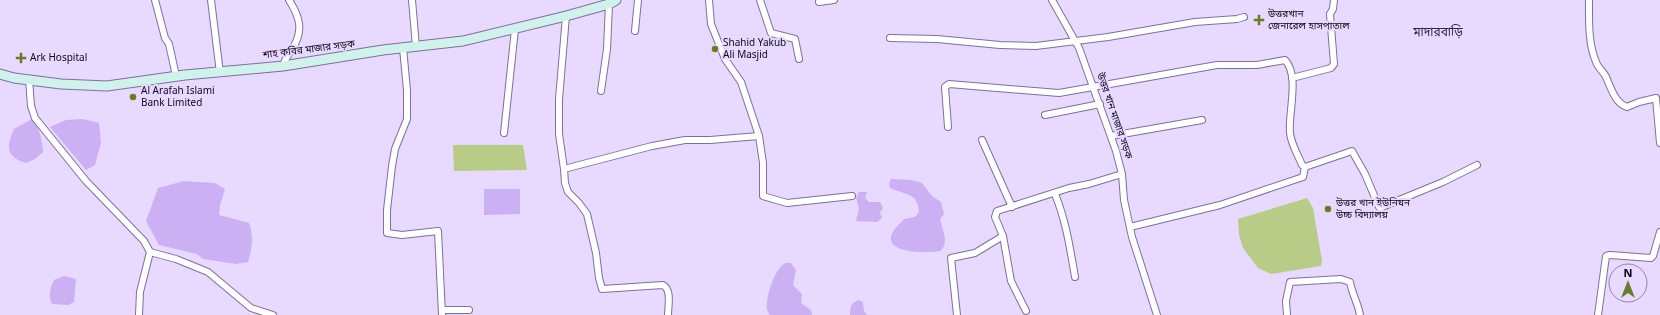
<svg xmlns="http://www.w3.org/2000/svg" width="1660" height="315" font-family="Georgia,'Noto Sans Bengali',serif">
  <rect width="100%" height="100%" fill="#e7d9ff"/>
  <g fill="#b8cc88">
    <polygon points="453,145 523,145 527,170 454,171"/>
    <polygon points="1307,198 1313,208 1322,261 1321,266 1271,274 1258,268 1243,248 1239,235 1238,219"/>
  </g>
  <g fill="#cbb0f4">
    <path d="M32,119C40,129 42,140 43,152L35,159L26,163C6,157 6,147 14,129Z"/>
    <polygon points="82,119 99,123 101,143 95,165 86,170 50,127 66,120"/>
    <path d="M891,179L911,180L922,183L932,196L941,202L944,214L940,219C942,229 950,244 940,251C929,253 888,254 891,237C892,230 900,224 904,219L915,217L919,212C918,192 905,195 890,188L889,184Z"/>
    <path d="M184,181L215,183L225,189L220,205L219,215L249,223C254,237 252,248 248,262L236,264L203,259L197,254L159,245L146,221L158,188Z"/>
    <polygon points="484,189 520,189 520,214 484,215"/>
    <polygon points="859,192 867,192 865,198 869,202 880,202 883,208 880,213 882,218 877,222 856,221 859,208 856,198"/>
    <path d="M786,263H791L796,270L793,285L802,294L801,303L811,310L812,315H770L767,310C765,298 775,267 786,263Z"/>
    <path d="M64,276L76,279L74,302L68,305L52,304C48,298 50,287 54,280Z"/>
    <path d="M859,300L863,302L864,311L867,315H850C850,308 851,302 859,300Z"/>
  </g>
  <g fill="none" stroke-linecap="round" stroke-linejoin="round">
    <g stroke="#806f9a" stroke-width="8">
      <g id="minor">
        <polyline points="155,0 165,38 169,44 176,76"/>
        <polyline points="211,0 220,73"/>
        <polyline points="412,0 416,47"/>
        <polyline points="709,0 711,24 725,59 741,82 759,136 763,163 763,196 787,203 852,196"/>
        <polyline points="760,0 771,33 795,39 799,59"/>
        <polyline points="1052,0 1079,48 1116,151 1122,174 1124,200 1132,237 1157,315"/>
        <path d="M1589,0C1589,20 1588,43 1596,62C1598,68 1604,72 1606,77C1611,88 1615,103 1627,107L1639,102L1656,98L1660,143"/>
        <polyline points="819,2 834,0"/>
        <polyline points="635,31 638,0"/>
        <polyline points="890,38 937,39 1000,45 1036,46 1108,37 1195,22 1237,19 1244,17"/>
        <polyline points="403,48 407,90 407,119 395,149 392,166 387,210 387,233 402,235 438,231 442,315"/>
        <path d="M283,66C285,59 288,55 292,49C304,31 300,17 289,0"/>
        <polyline points="1292,78 1331,68 1334,64 1330,14 1333,9 1334,0"/>
        <polyline points="29,79 31,106 35,118 86,181 144,241 150,252 176,259 208,272 251,308 273,315"/>
        <polyline points="601,91 607,49 609,4"/>
        <polyline points="1045,115 1100,104"/>
        <path d="M948,127L945,87L949,84L1059,93L1217,65H1257L1285,60C1300,76 1288,112 1290,133C1291,144 1298,155 1302,165L1305,167L1352,151L1365,174L1379,207H1382L1443,182L1477,165"/>
        <polyline points="504,133 515,29"/>
        <polyline points="1111,136 1202,120"/>
        <polyline points="982,140 1012,207"/>
        <polyline points="564,169 559,134 559,99 566,16"/>
        <path d="M1055,194C1066,221 1070,248 1075,277"/>
        <polyline points="1130,227 1220,205 1303,177 1305,167"/>
        <polyline points="1003,236 1011,281 1026,311"/>
        <polyline points="442,310 469,310"/>
        <polyline points="139,315 140,292 150,252"/>
        <path d="M668,315C668,306 672,290 663,285L602,289L599,278L596,253L587,214L579,203L568,192L565,183L564,169L652,146L685,140H710L759,136"/>
        <polyline points="957,315 951,258 975,253 1003,236 995,217 997,211 1069,188 1089,184 1122,174"/>
        <path d="M1287,315L1286,301L1290,282L1341,279L1350,282C1352,294 1358,303 1360,315"/>
        <polyline points="1598,315 1606,256 1610,255 1651,258 1653,256 1660,232"/>
      </g>
    </g>
    <g stroke="#806f9a" stroke-width="11">
      <polyline id="secondary" points="0,74 14,78 61,84 107,86 185,75 283,66 383,50 463,41 566,16 609,4 616,0"/>
    </g>
    <use href="#minor" stroke="#fff" stroke-width="6"/>
    <use href="#secondary" stroke="#d0f1ec" stroke-width="9"/>
  </g>
  <g fill="#677b2b" stroke="#e7d9ff" stroke-width="1.5">
    <path d="M1257 14h4v4h4v4h-4v4h-4v-4h-4v-4h4z"/>
    <circle cx="715" cy="49" r="4"/>
    <path d="M19 52h4v4h4v4h-4v4h-4v-4h-4v-4h4z"/>
    <circle cx="133" cy="97" r="4"/>
    <circle cx="1328" cy="209" r="4"/>
  </g>
  <g text-anchor="middle" dominant-baseline="central" stroke-width="4" stroke-linejoin="round" paint-order="stroke">
    <g font-size="10" fill="#0e0817" stroke="#e7d9ff" text-anchor="start">
      <text x="1268" y="14">উত্তরখান<tspan x="1268" dy="12">জেনারেল হাসপাতাল</tspan></text>
      <text x="723" y="43">Shahid Yakub<tspan x="723" dy="12">Ali Masjid</tspan></text>
      <text x="30" y="58">Ark Hospital</text>
      <text x="141" y="91">Al Arafah Islami<tspan x="141" dy="12">Bank Limited</tspan></text>
      <text x="1336" y="203">উত্তর খান ইউনিয়ন<tspan x="1336" dy="12">উচ্চ বিদ্যালয়</tspan></text>
    </g>
    <g font-size="10" fill="#0e0817" stroke="#e7d9ff">
      <text transform="translate(309 50) rotate(-7)">শাহ কবির মাজার সড়ক</text>
      <text transform="translate(1114 116) rotate(71)">উত্তর খান মাজার সড়ক</text>
    </g>
    <g font-size="12" fill="#302044" stroke="#e7d9ff">
      <text x="1438" y="33">মাদারবাড়ি</text>
    </g>
  </g>
  <g transform="translate(1628 283)"><circle r="19" fill="#e7d9ff" stroke="#9085a2"/>
  <path d="M0-3L7 15L0 10L-7 15Z" fill="#677b2b"/>
  <text y="-6" font-size="11" font-weight="bold" text-anchor="middle" fill="#0e0817">N</text>
  </g>
</svg>
